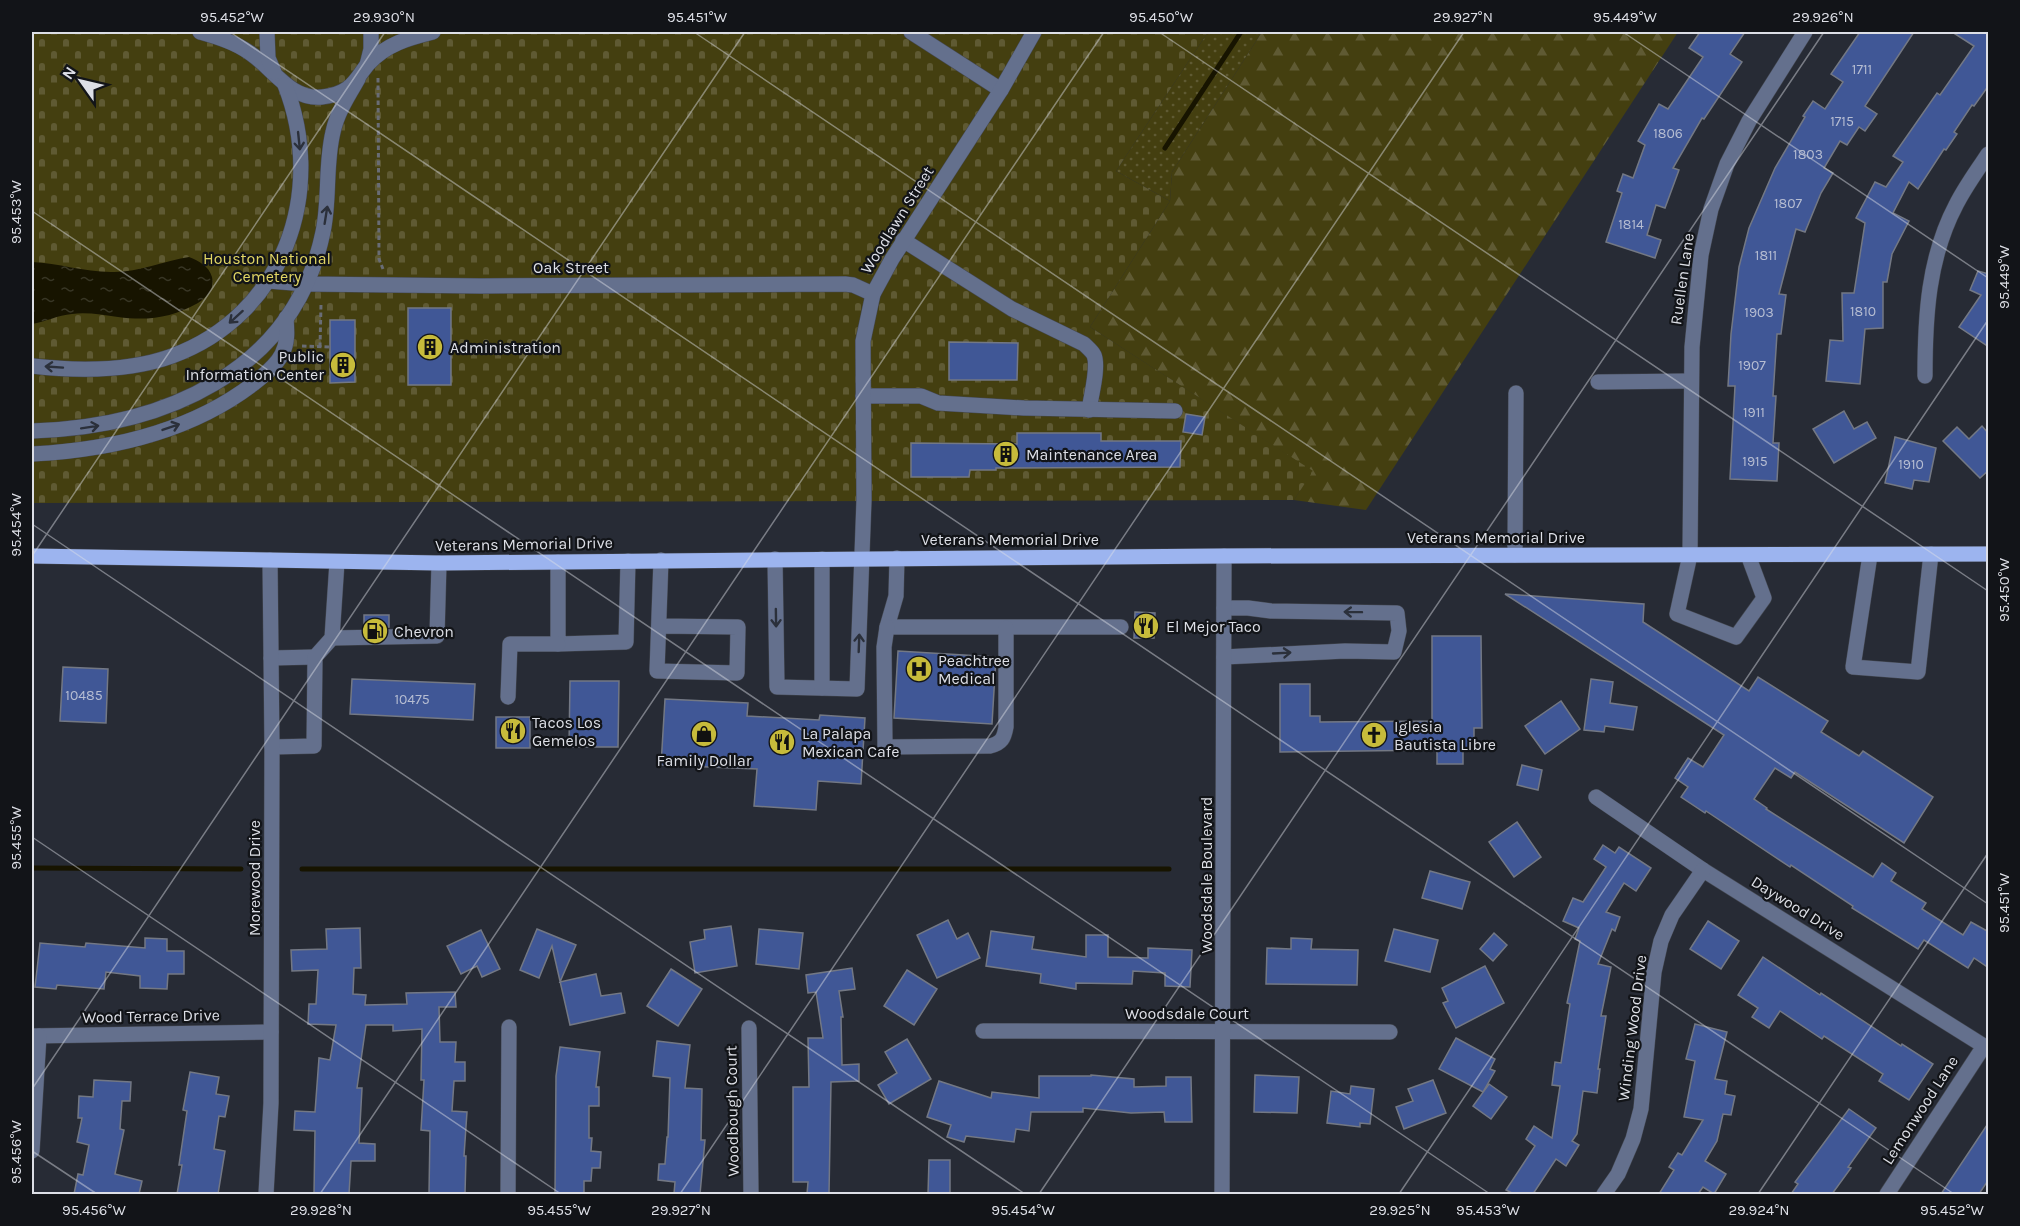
<svg xmlns="http://www.w3.org/2000/svg" width="2020" height="1226" font-family="Karla,sans-serif">
  <defs>
    <pattern id="grass-dots" width="8" height="8" patternUnits="userSpaceOnUse" patternTransform="scale(1.5)"><rect width="8" height="8" fill="#443f10"/><path d="M2 2h.1M6 6h.1" fill="none" stroke="#5f5a33" stroke-width="1.8" stroke-linecap="round"/></pattern>
    <pattern id="forest-firs" width="22" height="20" patternUnits="userSpaceOnUse" patternTransform="scale(1.5)"><rect width="22" height="20" fill="#443f10"/><path d="M5 1l3.5 6h-7zM16 11l3.5 6h-7z" fill="#5f5a33"/></pattern>
    <pattern id="cemetery-stones" width="16" height="16" patternUnits="userSpaceOnUse" patternTransform="scale(1.5)"><rect width="16" height="16" fill="#443f10"/><path d="M2 7V4a2 2 0 0 1 4 0v3zM10 15v-3a2 2 0 0 1 4 0v3z" fill="#5f5a33"/></pattern>
    <pattern id="water-ripples" width="26" height="14" patternUnits="userSpaceOnUse" patternTransform="scale(1.5)"><rect width="26" height="14" fill="#171400"/><path d="M2 4q2-2 4 0t4 0M15 11q2-2 4 0t4 0" fill="none" stroke="#383625"/></pattern>
  </defs>
  <rect width="100%" height="100%" fill="#272b35"/>
  <polygon fill="url(#grass-dots)" points="1208,32 1262,32 1172,172 1170,201 1116,171"/>
  <polygon fill="url(#forest-firs)" points="1262,32 1678,32 1366,510 1294,500 1312,471 1090,327 1170,201 1172,172"/>
  <polygon fill="url(#cemetery-stones)" points="32,32 1208,32 1116,171 1170,201 1090,327 1313,471 1294,500 32,503"/>
  <path fill="url(#water-ripples)" d="M189,257C199,261 209,266 212,277C215,289 207,297 198,303C172,318 147,321 118,317C103,315 87,312 72,314C58,315 45,322 32,324V262C58,263 84,272 111,272C137,273 163,261 189,257Z"/>
  <g fill="none" stroke-linecap="round" stroke-linejoin="round">
    <g stroke="#171400" stroke-width="5">
      <polyline points="1165,148 1241,32"/>
      <polyline points="32,868 241,869"/>
      <polyline points="302,869 1169,869"/>
    </g>
  </g>
  <g fill="#405796" stroke="#737884" stroke-width="1.5">
    <polygon points="1700,32 1745,32 1730,54 1742,62 1704,119 1702,118 1673,168 1679,170 1665,208 1656,205 1647,235 1661,240 1655,258 1606,242 1622,193 1617,191 1623,174 1633,178 1645,145 1638,141 1659,104 1668,109 1703,57 1689,48"/>
    <polygon points="1860,32 1914,32 1865,106 1877,114 1865,131 1859,127 1847,145 1840,141 1824,168 1833,173 1821,193 1805,232 1796,229 1779,294 1786,295 1781,334 1777,334 1773,396 1776,396 1773,443 1779,443 1777,481 1730,479 1735,386 1728,386 1731,334 1739,267 1749,228 1775,168 1805,117 1803,116 1813,101 1825,109 1843,82 1831,74"/>
    <polygon points="1952,32 1989,32 1989,85 1974,106 1972,105 1954,132 1957,134 1946,150 1944,149 1918,189 1909,182 1893,213 1909,221 1892,254 1887,282 1883,282 1883,328 1865,329 1860,384 1826,381 1830,340 1843,341 1842,293 1854,293 1865,223 1856,218 1875,182 1886,187 1903,162 1893,156 1937,93 1940,95 1974,46"/>
    <polygon points="1978,271 1989,274 1989,347 1959,327 1981,295 1970,290"/>
    <rect x="408" y="308" width="43" height="77"/>
    <polygon points="330,320 355,320 355,382 330,383"/>
    <polygon points="949,342 1018,343 1017,380 949,380"/>
    <polygon points="1844,411 1854,429 1867,422 1876,438 1834,463 1813,429"/>
    <polygon points="1186,414 1205,417 1202,435 1183,432"/>
    <polygon points="1982,426 1989,434 1989,470 1980,478 1943,441 1957,427 1969,439"/>
    <polygon points="1017,433 1101,433 1101,441 1181,441 1180,467 996,468 996,470 970,470 969,477 911,477 911,443 1017,444"/>
    <polygon points="1895,437 1936,448 1929,482 1914,480 1912,489 1885,483"/>
    <polygon points="1505,594 1644,604 1643,622 1749,691 1758,677 1828,721 1821,732 1859,756 1863,751 1933,797 1904,843 1795,772 1791,778 1775,768 1754,799 1767,808 1766,809 1873,877 1882,863 1896,873 1891,881 1926,903 1922,909 1963,935 1971,922 1989,932 1989,968 1974,958 1968,968 1924,940 1918,949 1852,908 1853,906 1791,865 1790,867 1706,811 1705,813 1681,797 1688,787 1675,778 1688,758 1703,767 1724,735"/>
    <polygon points="1135,612 1155,613 1154,638 1134,638"/>
    <polygon points="364,615 389,615 389,627 364,628"/>
    <polygon points="1432,636 1481,636 1482,728 1474,728 1474,749 1463,749 1463,764 1437,764 1437,750 1280,752 1280,684 1310,684 1310,716 1320,716 1320,722 1432,721"/>
    <polygon points="898,651 996,657 992,724 894,718"/>
    <polygon points="63,667 108,669 106,723 60,721"/>
    <polygon points="352,679 475,684 473,720 350,714"/>
    <polygon points="1591,679 1613,682 1610,703 1637,707 1633,730 1605,726 1604,732 1584,730"/>
    <polygon points="570,681 619,681 618,747 569,747"/>
    <polygon points="665,699 748,703 747,716 819,720 820,715 865,718 861,784 818,781 816,810 754,806 757,769 661,765"/>
    <polygon points="1561,701 1580,729 1545,754 1525,726"/>
    <rect x="496" y="717" width="34" height="31"/>
    <polygon points="1522,765 1542,770 1538,790 1517,785"/>
    <polygon points="1517,822 1541,857 1514,877 1489,842"/>
    <polygon points="1603,845 1615,853 1619,847 1651,868 1636,891 1624,883 1606,912 1620,917 1615,931 1612,929 1598,964 1611,967 1601,1016 1606,1016 1598,1069 1600,1069 1597,1093 1583,1091 1577,1134 1572,1141 1579,1145 1566,1166 1556,1159 1533,1194 1514,1194 1506,1190 1535,1146 1526,1139 1534,1126 1552,1138 1560,1086 1552,1085 1555,1062 1561,1063 1570,1004 1567,1003 1580,941 1575,939 1579,928 1563,921 1573,898 1583,902 1606,867 1594,859"/>
    <polygon points="1430,871 1470,882 1462,909 1422,898"/>
    <polygon points="948,920 957,939 968,933 980,958 937,978 917,935"/>
    <polygon points="1708,921 1739,941 1721,969 1690,949"/>
    <polygon points="731,926 737,966 695,973 690,942 705,939 704,930"/>
    <polygon points="360,928 361,968 354,968 353,994 366,995 365,1005 407,1004 406,993 455,992 456,1007 439,1007 440,1042 456,1042 455,1062 465,1062 465,1081 454,1081 452,1111 467,1112 464,1156 466,1156 465,1194 429,1194 430,1131 421,1130 424,1080 421,1080 422,1029 393,1031 393,1025 366,1025 357,1088 362,1088 359,1143 375,1144 375,1161 351,1161 349,1194 314,1194 315,1131 294,1130 295,1111 315,1112 319,1058 330,1060 336,1025 308,1024 309,1004 316,1004 318,970 292,971 291,950 327,949 326,929"/>
    <polygon points="537,929 576,945 560,982 596,974 601,996 621,993 625,1013 570,1025 552,946 539,978 520,970"/>
    <polygon points="759,929 803,933 799,969 756,964"/>
    <polygon points="1394,929 1438,940 1430,972 1385,961"/>
    <polygon points="481,930 500,969 482,977 477,966 461,974 447,946"/>
    <polygon points="991,931 1034,937 1032,949 1086,957 1086,935 1108,935 1108,957 1148,958 1148,948 1192,950 1190,987 1165,986 1165,973 1133,971 1132,984 1076,983 1076,989 1040,983 1041,974 986,966"/>
    <polygon points="1494,933 1507,945 1493,961 1480,949"/>
    <polygon points="145,938 167,939 167,951 184,951 184,974 168,974 167,989 140,988 140,976 106,972 104,989 57,985 56,989 35,987 40,943 85,947 86,943 145,948"/>
    <polygon points="1291,938 1312,939 1311,949 1358,950 1357,985 1266,984 1267,948 1291,949"/>
    <polygon points="1763,957 1820,995 1821,993 1901,1046 1902,1044 1933,1064 1909,1100 1879,1081 1883,1074 1824,1036 1822,1039 1780,1011 1769,1028 1752,1017 1758,1008 1738,995"/>
    <polygon points="1485,966 1504,1003 1456,1028 1443,1003 1448,1001 1442,988"/>
    <polygon points="852,968 855,989 839,991 843,1017 841,1017 842,1065 859,1064 859,1081 831,1082 829,1194 807,1194 808,1182 793,1182 793,1087 809,1087 808,1038 823,1038 816,992 808,993 806,975"/>
    <polygon points="671,969 702,989 678,1026 647,1006"/>
    <polygon points="907,970 937,989 914,1025 884,1006"/>
    <polygon points="1695,1024 1727,1032 1715,1079 1727,1081 1725,1094 1735,1096 1731,1115 1723,1114 1717,1141 1705,1161 1726,1174 1714,1194 1703,1187 1698,1194 1659,1194 1674,1170 1669,1167 1678,1153 1682,1155 1703,1120 1684,1117 1695,1061 1686,1059"/>
    <polygon points="1456,1038 1495,1059 1490,1069 1495,1071 1483,1092 1439,1069"/>
    <polygon points="907,1039 931,1079 889,1104 878,1085 897,1073 885,1052"/>
    <polygon points="657,1041 690,1045 685,1088 702,1089 701,1140 705,1140 700,1194 674,1194 675,1182 658,1180 659,1164 665,1164 667,1137 668,1137 670,1078 653,1076"/>
    <polygon points="560,1047 600,1052 596,1087 599,1087 599,1106 589,1106 589,1138 592,1138 591,1151 601,1152 600,1168 592,1168 591,1181 584,1181 584,1194 555,1194 556,1076"/>
    <polygon points="190,1072 219,1077 216,1094 229,1096 225,1117 219,1116 214,1149 225,1151 218,1194 177,1194 182,1165 179,1165 187,1111 183,1110"/>
    <polygon points="1091,1075 1134,1079 1134,1087 1166,1086 1166,1077 1191,1077 1192,1122 1165,1122 1164,1112 1131,1113 1083,1108 1083,1112 1031,1112 1029,1131 1016,1129 1014,1142 966,1136 964,1142 947,1137 951,1125 927,1117 939,1081 991,1098 992,1092 1039,1098 1039,1076 1091,1076"/>
    <polygon points="1255,1075 1299,1077 1297,1113 1254,1112"/>
    <polygon points="94,1080 131,1082 130,1101 122,1101 120,1129 124,1130 115,1174 142,1181 139,1194 74,1194 78,1174 83,1175 89,1145 77,1142 82,1118 78,1118 79,1096 93,1097"/>
    <polygon points="1433,1080 1446,1113 1404,1129 1396,1107 1413,1101 1408,1089"/>
    <polygon points="1489,1084 1507,1097 1491,1119 1473,1106"/>
    <polygon points="1351,1086 1374,1089 1370,1124 1360,1123 1360,1127 1327,1123 1331,1091 1350,1094"/>
    <polygon points="1849,1109 1876,1128 1848,1167 1851,1168 1832,1194 1791,1194 1798,1184 1795,1182"/>
    <polygon points="1989,1122 1989,1179 1979,1194 1941,1194"/>
    <polygon points="929,1160 950,1160 950,1194 928,1194"/>
  </g>
  <g fill="none" stroke-linecap="round" stroke-linejoin="round">
    <g stroke="#444851" stroke-width="16">
      <g id="minor">
        <path d="M200,32C217,37 235,42 250,53C274,69 290,100 322,97C331,96 341,93 348,88C357,81 361,72 368,64C386,44 409,38 433,32"/>
        <polyline points="267,32 268,58 274,72"/>
        <polyline points="911,32 1001,90"/>
        <polyline points="367,65 371,49 371,32"/>
        <path d="M903,240L1012,309L1084,344C1087,347 1092,351 1094,355C1099,367 1091,396 1089,410"/>
        <polyline points="268,281 306,284 481,286 845,284 853,285 873,294"/>
        <path d="M32,366C77,371 128,372 172,356C284,315 327,192 285,85"/>
        <path d="M1925,376C1925,317 1928,258 1956,205C1965,187 1977,171 1988,154"/>
        <polyline points="1598,382 1691,381"/>
        <polyline points="863,396 921,396 938,403 1024,408 1175,411"/>
        <path d="M32,431C162,427 294,373 323,232C330,199 325,165 333,132C337,113 348,96 358,79"/>
        <path d="M32,454C109,450 190,432 253,384C263,376 276,366 282,354C288,342 287,331 286,318"/>
        <polyline points="1515,555 1516,393"/>
        <polyline points="1748,555 1764,598 1736,637 1677,614 1690,555 1692,347 1701,255 1711,209 1727,164 1749,121 1805,32"/>
        <polyline points="1870,555 1853,667 1918,672 1931,554"/>
        <polyline points="897,558 896,596 887,627 1121,627"/>
        <polyline points="775,559 777,687 857,689 864,500 863,341 873,294 892,259 1001,90 1034,32"/>
        <polyline points="822,559 822,688"/>
        <polyline points="558,562 558,644 626,642 628,561"/>
        <polyline points="1224,608 1248,608 1271,611 1397,613 1399,631 1394,652 1345,651 1224,657"/>
        <polyline points="659,626 738,627 737,673 657,671 661,560"/>
        <path d="M887,627L884,647L885,747L990,746C1002,743 1004,738 1006,727V628"/>
        <polyline points="332,638 437,636 439,563"/>
        <polyline points="271,658 315,657"/>
        <polyline points="508,697 510,644 558,644"/>
        <polyline points="272,747 314,746 315,657 332,638 337,562"/>
        <polyline points="1596,797 1703,870 1984,1046 1887,1194"/>
        <polyline points="749,1028 751,1194"/>
        <polyline points="983,1031 1390,1032"/>
        <polyline points="32,1036 271,1032"/>
        <polyline points="32,1151 39,1036"/>
        <polyline points="266,1194 271,1103 272,747 270,560"/>
        <polyline points="508,1194 509,1027"/>
        <polyline points="1222,1194 1224,556"/>
        <polyline points="1604,1194 1618,1174 1633,1139 1641,1109 1654,972 1661,941 1672,915 1703,870"/>
      </g>
    </g>
    <g stroke="#444851" stroke-width="16">
      <polyline id="major" points="32,556 439,563 1224,556 1988,554"/>
    </g>
    <g stroke="#696c75" stroke-width="3" stroke-dasharray="4.5 3" stroke-linecap="butt">
      <polyline points="378,78 379,259 383,269"/>
      <polyline points="302,346 330,347"/>
      <polyline points="320,347 321,304"/>
    </g>
    <use href="#minor" stroke="#64708d" stroke-width="15"/>
    <use href="#major" stroke="#9cb4ef" stroke-width="15"/>
  </g>
  <defs><path id="oneway-shaft" d="M-6 0H5M1.5-3L5.5 0L1.5 3" fill="none" stroke-width="1.6" stroke-linecap="round" stroke-linejoin="round" transform="scale(1.5)"/></defs>
  <g stroke="#2b303b">
    <use href="#oneway-shaft" transform="translate(299 141) rotate(84)"/>
    <use href="#oneway-shaft" transform="translate(326 215) rotate(-81)"/>
    <use href="#oneway-shaft" transform="translate(236 317) rotate(138)"/>
    <use href="#oneway-shaft" transform="translate(54 367) rotate(-176)"/>
    <use href="#oneway-shaft" transform="translate(90 427) rotate(-9)"/>
    <use href="#oneway-shaft" transform="translate(171 427) rotate(-19)"/>
    <use href="#oneway-shaft" transform="translate(1353 612) rotate(-179)"/>
    <use href="#oneway-shaft" transform="translate(776 618) rotate(89)"/>
    <use href="#oneway-shaft" transform="translate(859 643) rotate(-88)"/>
    <use href="#oneway-shaft" transform="translate(1282 653) rotate(-3)"/>
  </g>
  <path fill="none" stroke="#dddfe6" stroke-width="1.5" stroke-opacity="0.45" d="M230,32L1954,1194M694,32L1988,904M1159,32L1988,591M1623,32L1988,278M32,211L1490,1194M32,524L1025,1194M32,556L385,32M32,837L561,1194M32,1089L745,32M32,1151L97,1194M320,1194L1104,32M680,1194L1464,32M1039,1194L1824,32M1399,1194L1988,320M1758,1194L1988,853"/>
  <defs>
    <g id="building-disc" transform="scale(1.35)"><circle r="9.5" fill="#c7bb3b" stroke="#121418"/><path d="M-4-6H4V6H1V3H-1V6H-4ZM-2.5-4.3h1.7v1.8h-1.7ZM.8-4.3h1.7v1.8H.8ZM-2.5-1h1.7V.8h-1.7ZM.8-1h1.7V.8H.8Z" fill="#111"/></g>
    <g id="restaurant-disc" transform="scale(1.35)"><circle r="9.5" fill="#c7bb3b" stroke="#121418"/><path d="M-5-6h1v4h1v-4h1v4h1v-4h1v5L-1.5 .5V6h-2V.5L-5-1ZM5-6V6H3V1.5H1.5Q1.5-4 5-6Z" fill="#111"/></g>
    <g id="fuel-disc" transform="scale(1.35)"><circle r="9.5" fill="#c7bb3b" stroke="#121418"/><path d="M-5.5-6h7V0h2V4h1.3V-2.5L3-4.5l.8-.8L6-3V5H2.5V1h-1V6h-7ZM-4.2-4.7v3.2H.2V-4.7Z" fill="#111"/></g>
    <g id="hospital-disc" transform="scale(1.35)"><circle r="9.5" fill="#c7bb3b" stroke="#121418"/><path d="M-5-5h3v3.5h4V-5h3V5h-3V1.5h-4V5h-3Z" fill="#111"/></g>
    <g id="shop-disc" transform="scale(1.35)"><circle r="9.5" fill="#c7bb3b" stroke="#121418"/><path d="M-5-2.5h2.3a2.7 3.5 0 0 1 5.4 0H5L5.5 6h-11ZM-1.5-2.5h3a1.5 2.3 0 0 0-3 0Z" fill="#111"/></g>
    <g id="church-disc" transform="scale(1.35)"><circle r="9.5" fill="#c7bb3b" stroke="#121418"/><path d="M-1.2-6h2.4v3.5h3.3v2.4h-3.3V6h-2.4V-.1h-3.3v-2.4h3.3Z" fill="#111"/></g>
  </defs>
  <g fill-rule="evenodd">
    <use href="#building-disc" x="430" y="347"/>
    <use href="#building-disc" x="343" y="365"/>
    <use href="#building-disc" x="1006" y="454"/>
    <use href="#restaurant-disc" x="1146" y="626"/>
    <use href="#fuel-disc" x="375" y="631"/>
    <use href="#hospital-disc" x="919" y="669"/>
    <use href="#restaurant-disc" x="513" y="731"/>
    <use href="#shop-disc" x="704" y="734"/>
    <use href="#church-disc" x="1374" y="735"/>
    <use href="#restaurant-disc" x="782" y="742"/>
  </g>
  <g text-anchor="middle" dominant-baseline="central" stroke-width="4.5" stroke-linejoin="round" paint-order="stroke">
    <g font-size="14" fill="#b6bdd2">
      <text x="1862" y="69">1711</text>
      <text x="1842" y="121">1715</text>
      <text x="1668" y="133">1806</text>
      <text x="1808" y="154">1803</text>
      <text x="1788" y="203">1807</text>
      <text x="1631" y="224">1814</text>
      <text x="1766" y="255">1811</text>
      <text x="1863" y="311">1810</text>
      <text x="1759" y="312">1903</text>
      <text x="1752" y="365">1907</text>
      <text x="1754" y="412">1911</text>
      <text x="1755" y="461">1915</text>
      <text x="1911" y="464">1910</text>
      <text x="84" y="695">10485</text>
      <text x="412" y="699">10475</text>
    </g>
    <g font-size="16" fill="#dddfe6" stroke="#121418">
      <text transform="translate(897 220) rotate(-58)">Woodlawn Street</text>
      <text x="571" y="267">Oak Street</text>
      <text transform="translate(1682 279) rotate(-82)">Ruellen Lane</text>
      <text x="1496" y="537">Veterans Memorial Drive</text>
      <text x="1010" y="539">Veterans Memorial Drive</text>
      <text transform="translate(524 544) rotate(-1)">Veterans Memorial Drive</text>
      <text transform="translate(1206 875) rotate(-90)">Woodsdale Boulevard</text>
      <text transform="translate(254 878) rotate(-90)">Morewood Drive</text>
      <text transform="translate(1798 908) rotate(32)">Daywood Drive</text>
      <text x="1187" y="1013">Woodsdale Court</text>
      <text transform="translate(151 1016) rotate(-1)">Wood Terrace Drive</text>
      <text transform="translate(1632 1028) rotate(-83)">Winding Wood Drive</text>
      <text transform="translate(1920 1110) rotate(-57)">Lemonwood Lane</text>
      <text transform="translate(732 1111) rotate(-91)">Woodbough Court</text>
    </g>
    <g font-size="16" fill="#e1d664" stroke="#121418">
      <text x="267" y="258">Houston National<tspan x="267" dy="18">Cemetery</tspan></text>
    </g>
    <g font-size="16" fill="#dddfe6" stroke="#121418" text-anchor="start">
      <text x="450" y="347">Administration</text>
      <text x="324" y="356" text-anchor="end">Public<tspan x="324" dy="18">Information Center</tspan></text>
      <text x="1026" y="454">Maintenance Area</text>
      <text x="1166" y="626">El Mejor Taco</text>
      <text x="394" y="631">Chevron</text>
      <text x="938" y="660">Peachtree<tspan x="938" dy="18">Medical</tspan></text>
      <text x="532" y="722">Tacos Los<tspan x="532" dy="18">Gemelos</tspan></text>
      <text x="1394" y="726">Iglesia<tspan x="1394" dy="18">Bautista Libre</tspan></text>
      <text x="802" y="733">La Palapa<tspan x="802" dy="18">Mexican Cafe</tspan></text>
      <text x="704" y="760" text-anchor="middle">Family Dollar</text>
    </g>
  </g>
  <rect width="2020" height="1226" fill="none" stroke="#121418" stroke-width="66"/>
  <g transform="translate(81 81) rotate(304)" stroke="#121418" stroke-width="4.5" paint-order="stroke">
  <path d="M0-4.5L10 22L0 15L-10 22Z" fill="#dddfe6"/>
  <text y="-9" font-size="16" font-weight="bold" text-anchor="middle" fill="#dddfe6">N</text>
  </g>
  <rect x="33" y="33" width="1954" height="1160" fill="none" stroke="#dddfe6" stroke-width="2"/>
  <g font-size="15" text-anchor="middle" fill="#dddfe6">
    <text x="232" y="22">95.452°W</text>
    <text x="384" y="22">29.930°N</text>
    <text x="697" y="22">95.451°W</text>
    <text x="1161" y="22">95.450°W</text>
    <text x="1463" y="22">29.927°N</text>
    <text x="1625" y="22">95.449°W</text>
    <text x="1823" y="22">29.926°N</text>
    <text transform="translate(16 212) rotate(-90)" y="5">95.453°W</text>
    <text transform="translate(2004 277) rotate(-90)" y="5">95.449°W</text>
    <text transform="translate(16 525) rotate(-90)" y="5">95.454°W</text>
    <text transform="translate(2004 590) rotate(-90)" y="5">95.450°W</text>
    <text transform="translate(16 838) rotate(-90)" y="5">95.455°W</text>
    <text transform="translate(2004 903) rotate(-90)" y="5">95.451°W</text>
    <text transform="translate(16 1152) rotate(-90)" y="5">95.456°W</text>
    <text x="94" y="1215">95.456°W</text>
    <text x="321" y="1215">29.928°N</text>
    <text x="559" y="1215">95.455°W</text>
    <text x="681" y="1215">29.927°N</text>
    <text x="1023" y="1215">95.454°W</text>
    <text x="1400" y="1215">29.925°N</text>
    <text x="1488" y="1215">95.453°W</text>
    <text x="1759" y="1215">29.924°N</text>
    <text x="1952" y="1215">95.452°W</text>
  </g>
</svg>
